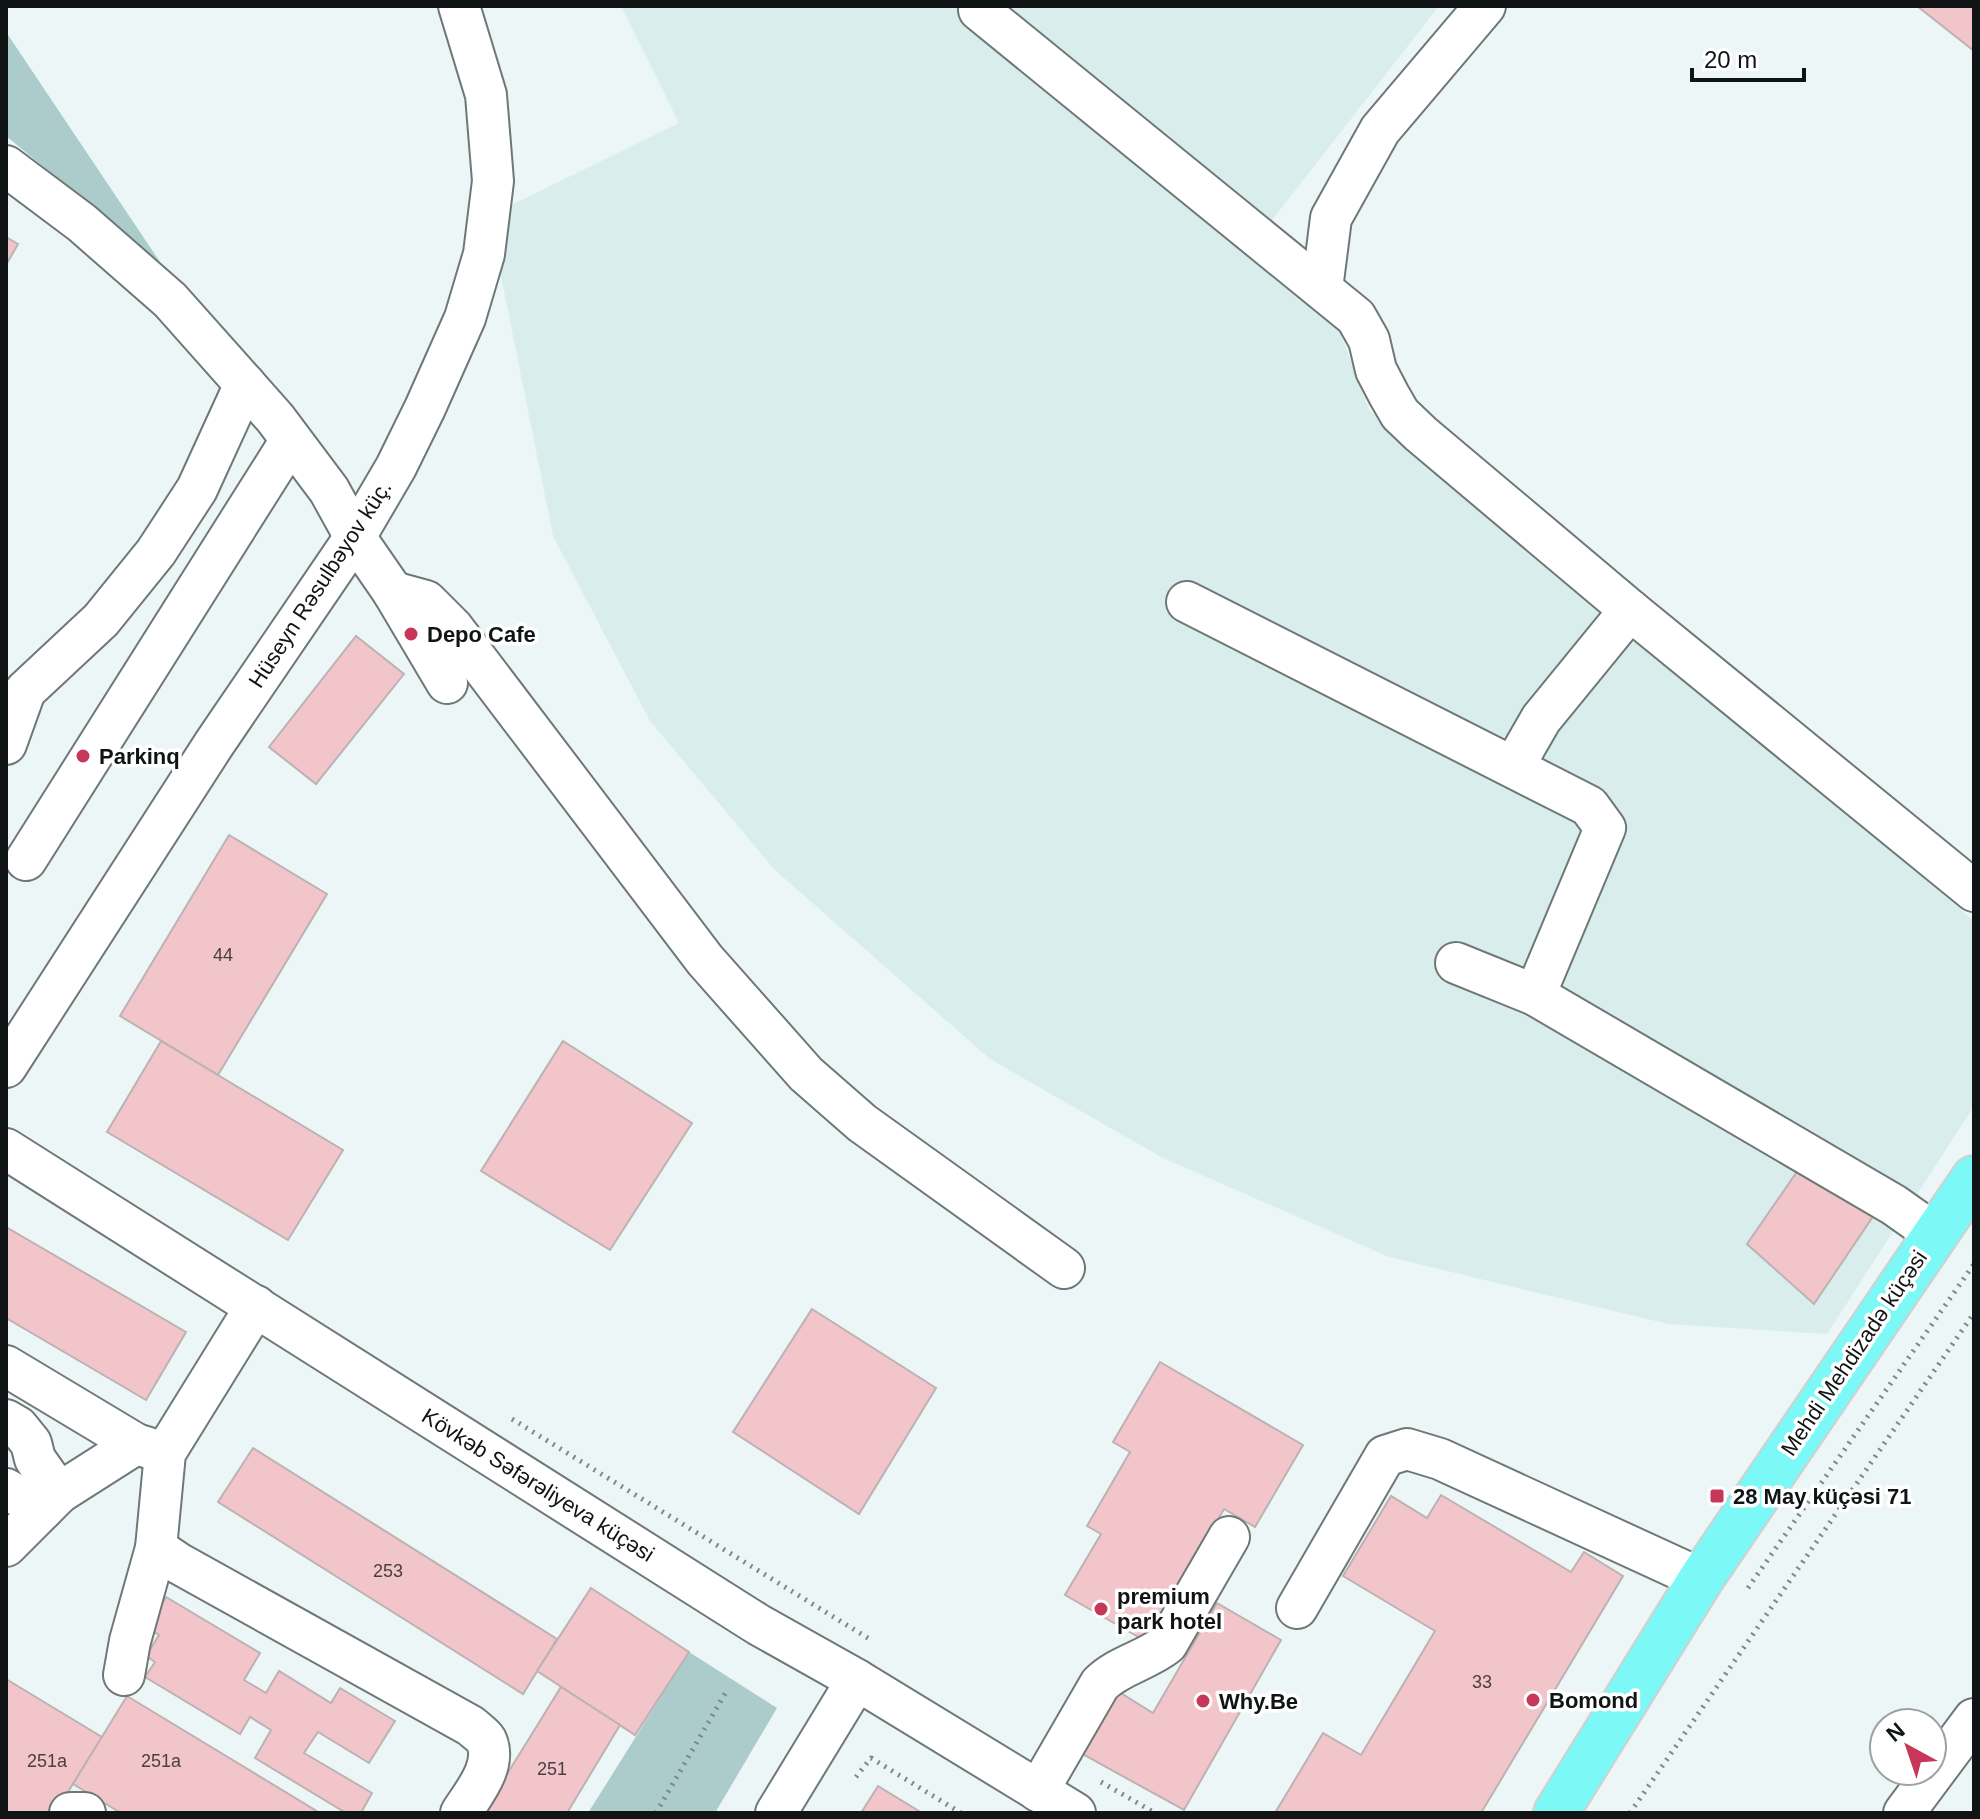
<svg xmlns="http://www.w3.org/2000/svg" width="1980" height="1819" font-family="Helvetica,sans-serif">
  <rect width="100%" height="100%" fill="#ecf6f6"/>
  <polygon fill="#d9edec" points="621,6 1439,6 1248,251 1335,319 1369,410 1974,921 1974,1106 1827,1334 1668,1324 1389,1257 1163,1158 990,1059 775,870 650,721 553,536 489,216 679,123"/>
  <g fill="#abcccb">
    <polygon points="6,32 160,262 6,136"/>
    <polygon points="689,1652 777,1708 715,1813 588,1813"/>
  </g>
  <g fill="#f2c5ca" stroke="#bcb2b3" stroke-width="2">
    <polygon points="1917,6 1974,6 1974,51"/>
    <polygon points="6,237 18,244 6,265"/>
    <polygon points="356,636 404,674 316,784 269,747"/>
    <polygon points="229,835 327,894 218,1075 120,1016"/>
    <polygon points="161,1041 343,1150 288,1240 107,1132"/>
    <polygon points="563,1041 692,1123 610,1250 481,1171"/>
    <polygon points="1801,1166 1874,1215 1814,1304 1747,1244"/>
    <polygon points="6,1227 186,1332 146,1400 6,1318"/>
    <polygon points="812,1309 936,1388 859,1514 733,1432"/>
    <polygon points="1160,1362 1303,1445 1255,1527 1224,1509 1147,1642 1065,1595 1101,1534 1087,1526 1130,1452 1113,1442"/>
    <polygon points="253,1448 557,1639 523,1694 218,1502"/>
    <polygon points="1441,1495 1571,1572 1584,1552 1623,1576 1481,1813 1275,1813 1323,1733 1361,1755 1435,1631 1343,1576 1391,1496 1427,1518"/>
    <polygon points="591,1588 689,1652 635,1735 537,1671"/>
    <polygon points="166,1597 260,1653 244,1680 266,1693 279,1671 331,1703 340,1688 395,1721 369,1763 318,1732 304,1753 372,1793 361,1813 346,1813 255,1758 271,1730 250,1717 240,1734 145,1677 155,1662 146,1656 159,1635 147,1628"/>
    <polygon points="1217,1603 1281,1640 1184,1810 1077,1751 1116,1690 1153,1713"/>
    <polygon points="6,1679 102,1737 55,1813 6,1813"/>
    <polygon points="561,1687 620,1725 567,1813 483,1813"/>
    <polygon points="127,1696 320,1813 121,1813 73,1784"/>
    <polygon points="878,1786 922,1813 861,1813"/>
  </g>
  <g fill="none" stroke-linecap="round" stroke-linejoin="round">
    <g stroke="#6e7877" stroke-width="44">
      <g id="minor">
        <polyline points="979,10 1356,317 1369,340 1376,370 1389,395 1400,414 1421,434 1630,610 1974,891"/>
        <polyline points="6,166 82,223 170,300 275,418 329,490 355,537 393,592 447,683"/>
        <polyline points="1322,289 1331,218 1380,130 1485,6"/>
        <polyline points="393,592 426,601 453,628 705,960 806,1074 862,1123 1064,1268"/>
        <polyline points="1187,602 1589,806 1605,828 1535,995"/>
        <polyline points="6,744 25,691 101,620 156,552 197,489 245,384"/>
        <polyline points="1514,766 1541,719 1630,610"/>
        <polyline points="26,860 291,440"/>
        <polyline points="1456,963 1535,995 1894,1205 1935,1234"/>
        <polyline points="6,1067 214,744 355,537 396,467 425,408 465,318 484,254 493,181 486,95 459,6"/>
        <polyline points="6,1149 759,1625 857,1680 1075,1813"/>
        <polyline points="6,1366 136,1444 165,1453"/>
        <polyline points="6,1420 18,1427 31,1443 35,1459 59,1493"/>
        <polyline points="6,1489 43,1509"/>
        <polyline points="6,1546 59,1493 136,1444"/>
        <path d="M156,1548L178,1563L471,1726C475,1730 483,1735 486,1740C498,1765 473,1794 461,1813"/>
        <polyline points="1297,1608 1385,1456 1407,1449 1440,1459 1701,1579"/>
        <polyline points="124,1675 130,1641 156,1548 165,1453 256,1306"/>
        <path d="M1038,1791L1100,1684C1119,1665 1146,1661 1167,1644L1229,1537"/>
        <polyline points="70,1813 85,1813"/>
        <polyline points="776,1813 857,1680"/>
        <polyline points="1904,1813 1974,1719"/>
      </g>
    </g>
    <g stroke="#cfd0d0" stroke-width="48">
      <polyline id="major" points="1556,1813 1701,1579 1974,1178"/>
    </g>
    <g stroke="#818787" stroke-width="5" stroke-dasharray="2 6" stroke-linecap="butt">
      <polyline points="512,1419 871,1640"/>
      <polyline points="1748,1588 1974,1264"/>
      <polyline points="856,1777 871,1758 961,1813"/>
      <polyline points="1101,1782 1155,1813"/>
      <polyline points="656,1813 727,1690"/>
      <polyline points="1630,1813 1974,1313"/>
    </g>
    <use href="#minor" stroke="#fff" stroke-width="40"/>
    <use href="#major" stroke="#7cf8f7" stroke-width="44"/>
  </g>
  <g fill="#c63759" stroke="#fff" stroke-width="3">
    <circle cx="411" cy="634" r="8"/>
    <circle cx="83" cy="756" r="8"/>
    <rect x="1709" y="1488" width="16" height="16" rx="4"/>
    <circle cx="1101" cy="1609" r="8"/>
    <circle cx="1533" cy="1700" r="8"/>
    <circle cx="1203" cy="1701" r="8"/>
  </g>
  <g text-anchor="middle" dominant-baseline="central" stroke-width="7" stroke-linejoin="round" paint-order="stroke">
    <g font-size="18" fill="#494042">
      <text x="223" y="955">44</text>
      <text x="388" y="1571">253</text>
      <text x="1482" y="1682">33</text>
      <text x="47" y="1761">251a</text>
      <text x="161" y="1761">251a</text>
      <text x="552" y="1769">251</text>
    </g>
    <g font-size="22" fill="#111414" stroke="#fff">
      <text transform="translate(320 584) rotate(-57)">Hüseyn Rəsulbəyov küç.</text>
      <text transform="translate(1854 1353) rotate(-56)">Mehdi Mehdizadə küçəsi</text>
      <text transform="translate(538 1485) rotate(32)">Kövkəb Səfərəliyeva küçəsi</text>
    </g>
    <g font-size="22" font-weight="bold" fill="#111414" stroke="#fff" text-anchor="start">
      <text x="427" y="634">Depo Cafe</text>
      <text x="99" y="756">Parkinq</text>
      <text x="1733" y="1496">28 May küçəsi 71</text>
      <text x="1117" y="1596">premium<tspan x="1117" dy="25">park hotel</tspan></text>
      <text x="1549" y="1700">Bomond</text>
      <text x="1219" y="1701">Why.Be</text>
    </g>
  </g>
  <rect width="1980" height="1819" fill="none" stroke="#111414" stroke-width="16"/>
  <g transform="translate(1908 1747) rotate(320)"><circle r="38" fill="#ffffff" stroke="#a0a1a1" stroke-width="2"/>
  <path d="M0-6L14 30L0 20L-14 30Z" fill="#c63759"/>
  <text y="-12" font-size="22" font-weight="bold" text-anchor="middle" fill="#111414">N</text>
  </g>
  <path d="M1692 68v12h112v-12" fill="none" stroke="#111414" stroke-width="4"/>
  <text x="1704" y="68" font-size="24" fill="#111414" stroke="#ffffff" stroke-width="6" paint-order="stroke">20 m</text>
</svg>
